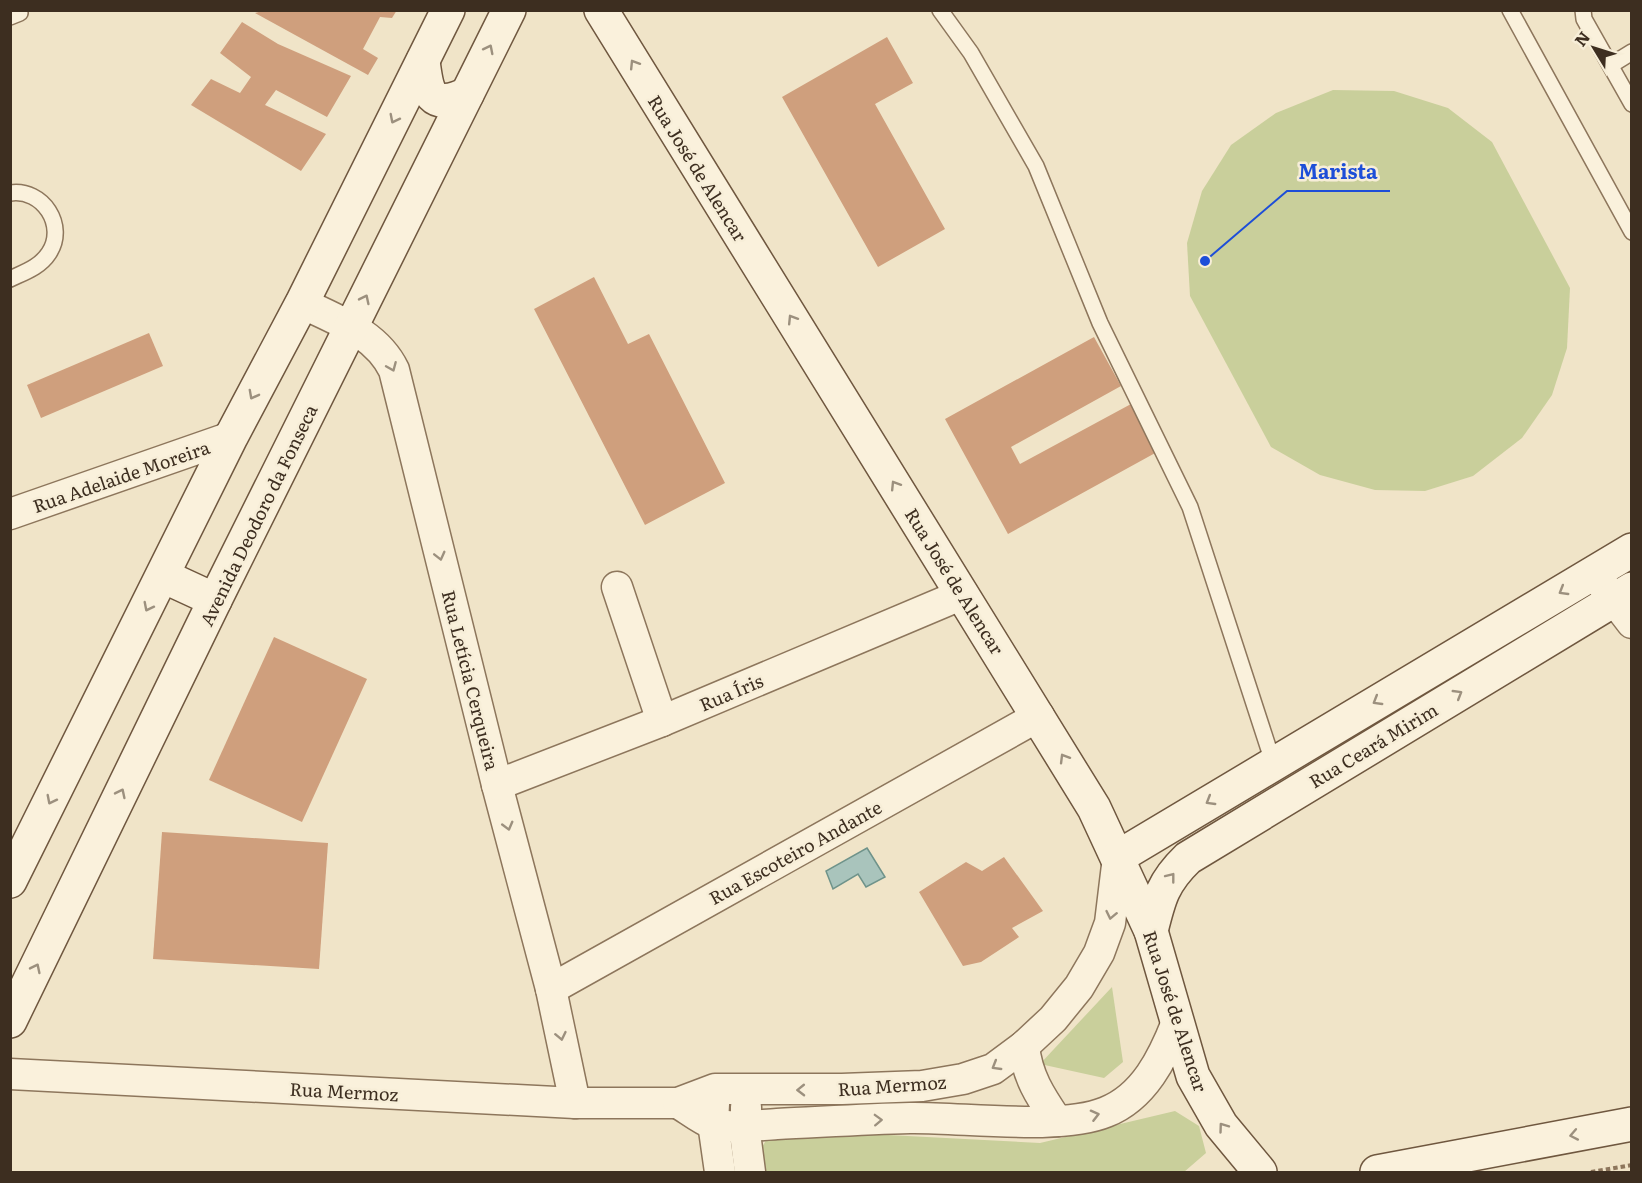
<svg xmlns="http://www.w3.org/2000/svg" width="1642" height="1183" font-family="Literata,serif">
  <rect width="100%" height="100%" fill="#f0e4c8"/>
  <g fill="#c9cf9b">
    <polygon points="1333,90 1394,91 1448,108 1492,142 1570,288 1567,348 1552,395 1522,438 1473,476 1425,491 1375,490 1320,475 1271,447 1190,296 1187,243 1202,191 1231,145 1276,113"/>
    <polygon points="1112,987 1123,1062 1104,1078 1040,1064"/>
    <polygon points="1175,1111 1199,1126 1206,1153 1184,1172 762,1172 757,1155 773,1129 1040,1143"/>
  </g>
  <polygon fill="#a9c4bc" stroke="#6f938a" stroke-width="1.5" points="867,848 885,877 866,887 858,874 833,889 826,871"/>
  <g fill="#cf9f7d">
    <polygon points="266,10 397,10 392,18 380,17 363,49 378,58 368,75 255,13"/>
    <polygon points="242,22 278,44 351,76 327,117 276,90 265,105 326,134 301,171 191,105 211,79 240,93 251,77 220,53"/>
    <polygon points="887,37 913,83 875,104 945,229 878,267 782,97"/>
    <polygon points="594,277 628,344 649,334 725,483 645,525 534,309"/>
    <polygon points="149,333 163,366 41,418 27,385"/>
    <polygon points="1094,337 1121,386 1011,447 1020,464 1131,404 1157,452 1008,534 945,419"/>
    <polygon points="274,637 367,679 302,822 209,780"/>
    <polygon points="162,832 328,843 319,969 153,959"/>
    <polygon points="1004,857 1043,911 1012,928 1019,937 981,962 963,966 919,892 966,862 982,871"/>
  </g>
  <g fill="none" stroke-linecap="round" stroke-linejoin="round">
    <g stroke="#8d765c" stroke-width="18">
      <g id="lane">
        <polyline points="940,10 971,53 1036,166 1100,323 1190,507 1273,762"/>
        <polyline points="1510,10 1632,232"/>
        <polyline points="1583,10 1584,19 1632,104"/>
        <polyline points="10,17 20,13"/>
        <polyline points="1611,65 1632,52"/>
        <path d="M10,193C43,188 67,226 49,253C40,267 25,272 10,279"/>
      </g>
    </g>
    <g stroke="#8d765c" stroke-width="33">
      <g id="street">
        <path d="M302,303C336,320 376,333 394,370L497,785L551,989L575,1103"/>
        <polyline points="10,514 231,437"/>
        <polyline points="1599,580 1632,623"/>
        <polyline points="617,587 662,721"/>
        <polyline points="497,785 662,721 963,594"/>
        <polyline points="551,989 1039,716"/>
        <path d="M1024,1046C1027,1076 1040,1096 1057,1121"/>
        <polyline points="10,1074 575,1103 678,1103 715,1089 842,1089 922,1086 963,1079 993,1069 1024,1046 1053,1019 1079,987 1099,953 1110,923 1118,857"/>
        <path d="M678,1103C688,1109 702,1120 713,1124C733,1129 758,1125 777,1124C821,1122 866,1119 910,1118C962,1117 1060,1131 1106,1112C1144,1097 1163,1058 1177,1022"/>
        <polyline points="714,1104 713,1123 720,1172"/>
        <polyline points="746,1107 746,1141 750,1172"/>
      </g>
    </g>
    <g stroke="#6f573f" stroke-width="36">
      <g id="secondary">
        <polyline points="601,10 1094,808 1151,931 1193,1076 1221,1125 1260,1172"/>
        <path d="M423,61C427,93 430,111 467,94"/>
        <polyline points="163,576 215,600"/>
        <polyline points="1118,857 1632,550"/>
        <polyline points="10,881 231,437 302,303 448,10"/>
        <path d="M1151,931C1159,898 1163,882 1188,858L1632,589"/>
        <polyline points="10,1021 215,600 509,10"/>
        <polyline points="1377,1172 1632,1124"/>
      </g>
    </g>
    <polyline stroke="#8d765c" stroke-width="4" stroke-dasharray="4.5 3" stroke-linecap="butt" points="1591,1172 1632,1165"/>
    <use href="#lane" stroke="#faf1dc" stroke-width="15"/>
    <use href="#street" stroke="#faf1dc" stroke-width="30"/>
    <use href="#secondary" stroke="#faf1dc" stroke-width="33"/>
  </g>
  <defs><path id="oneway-chevron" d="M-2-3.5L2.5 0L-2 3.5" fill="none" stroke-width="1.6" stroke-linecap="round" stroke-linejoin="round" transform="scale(1.5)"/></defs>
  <g stroke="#9c907e">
    <use href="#oneway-chevron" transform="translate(489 49) rotate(-63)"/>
    <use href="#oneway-chevron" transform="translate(634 64) rotate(-122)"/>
    <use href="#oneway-chevron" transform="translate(394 119) rotate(117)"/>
    <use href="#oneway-chevron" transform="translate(365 299) rotate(-64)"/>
    <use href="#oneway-chevron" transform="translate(792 319) rotate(-122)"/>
    <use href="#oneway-chevron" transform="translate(392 367) rotate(67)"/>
    <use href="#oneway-chevron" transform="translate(253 395) rotate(118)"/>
    <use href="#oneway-chevron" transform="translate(895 485) rotate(-122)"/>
    <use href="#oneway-chevron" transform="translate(440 556) rotate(76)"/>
    <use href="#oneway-chevron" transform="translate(1563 591) rotate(149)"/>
    <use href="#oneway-chevron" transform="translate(148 607) rotate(117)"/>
    <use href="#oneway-chevron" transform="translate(1458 694) rotate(-31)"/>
    <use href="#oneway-chevron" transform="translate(1377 701) rotate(149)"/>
    <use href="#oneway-chevron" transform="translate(1064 758) rotate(-121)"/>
    <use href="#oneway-chevron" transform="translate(121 793) rotate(-64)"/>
    <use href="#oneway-chevron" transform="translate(51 800) rotate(117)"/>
    <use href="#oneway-chevron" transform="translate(1210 801) rotate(149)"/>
    <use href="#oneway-chevron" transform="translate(508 826) rotate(75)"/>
    <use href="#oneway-chevron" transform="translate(1171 877) rotate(-52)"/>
    <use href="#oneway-chevron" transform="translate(1111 915) rotate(102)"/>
    <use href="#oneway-chevron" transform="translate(36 968) rotate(-64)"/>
    <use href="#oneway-chevron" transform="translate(561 1036) rotate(78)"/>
    <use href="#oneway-chevron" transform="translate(996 1066) rotate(149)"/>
    <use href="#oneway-chevron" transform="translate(801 1090) rotate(179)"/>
    <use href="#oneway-chevron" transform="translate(1095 1115) rotate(-14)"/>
    <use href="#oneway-chevron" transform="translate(878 1120) rotate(-2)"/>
    <use href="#oneway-chevron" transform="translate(1223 1127) rotate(-126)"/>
    <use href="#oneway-chevron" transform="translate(1574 1135) rotate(169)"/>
  </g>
  <g text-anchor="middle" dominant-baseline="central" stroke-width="5" stroke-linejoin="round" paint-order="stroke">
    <g font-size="18" fill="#3d2e20" stroke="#f7eed8">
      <text transform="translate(698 168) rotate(58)">Rua José de Alencar</text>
      <text transform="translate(121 476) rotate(-19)">Rua Adelaide Moreira</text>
      <text transform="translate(258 515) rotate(-64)">Avenida Deodoro da Fonseca</text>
      <text transform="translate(955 581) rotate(58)">Rua José de Alencar</text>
      <text transform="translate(471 680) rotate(76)">Rua Letícia Cerqueira</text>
      <text transform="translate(731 692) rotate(-23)">Rua Íris</text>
      <text transform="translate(1373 745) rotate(-31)">Rua Ceará Mirim</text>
      <text transform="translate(795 852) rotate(-29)">Rua Escoteiro Andante</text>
      <text transform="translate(1176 1011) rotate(72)">Rua José de Alencar</text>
      <text transform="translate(892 1085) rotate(-4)">Rua Mermoz</text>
      <text transform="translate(344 1091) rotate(3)">Rua Mermoz</text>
    </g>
  </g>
  <path fill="none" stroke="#1d4ed8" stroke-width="2" d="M1205 261L1287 191H1390"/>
  <circle fill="#1d4ed8" stroke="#f7eed8" stroke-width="2" cx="1205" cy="261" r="6"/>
  <g font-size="20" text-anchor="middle" font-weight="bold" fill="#1d4ed8" stroke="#f7eed8" stroke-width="5" stroke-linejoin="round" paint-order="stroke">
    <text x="1338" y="179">Marista</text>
  </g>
  <rect width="1642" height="1183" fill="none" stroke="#3d2e20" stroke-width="24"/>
  <g transform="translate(1594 48) rotate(308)" stroke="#f7eed8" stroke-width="4.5" paint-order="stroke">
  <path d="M0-4.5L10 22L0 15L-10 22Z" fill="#3d2e20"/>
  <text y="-9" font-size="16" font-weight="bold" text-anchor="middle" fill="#3d2e20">N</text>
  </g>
</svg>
